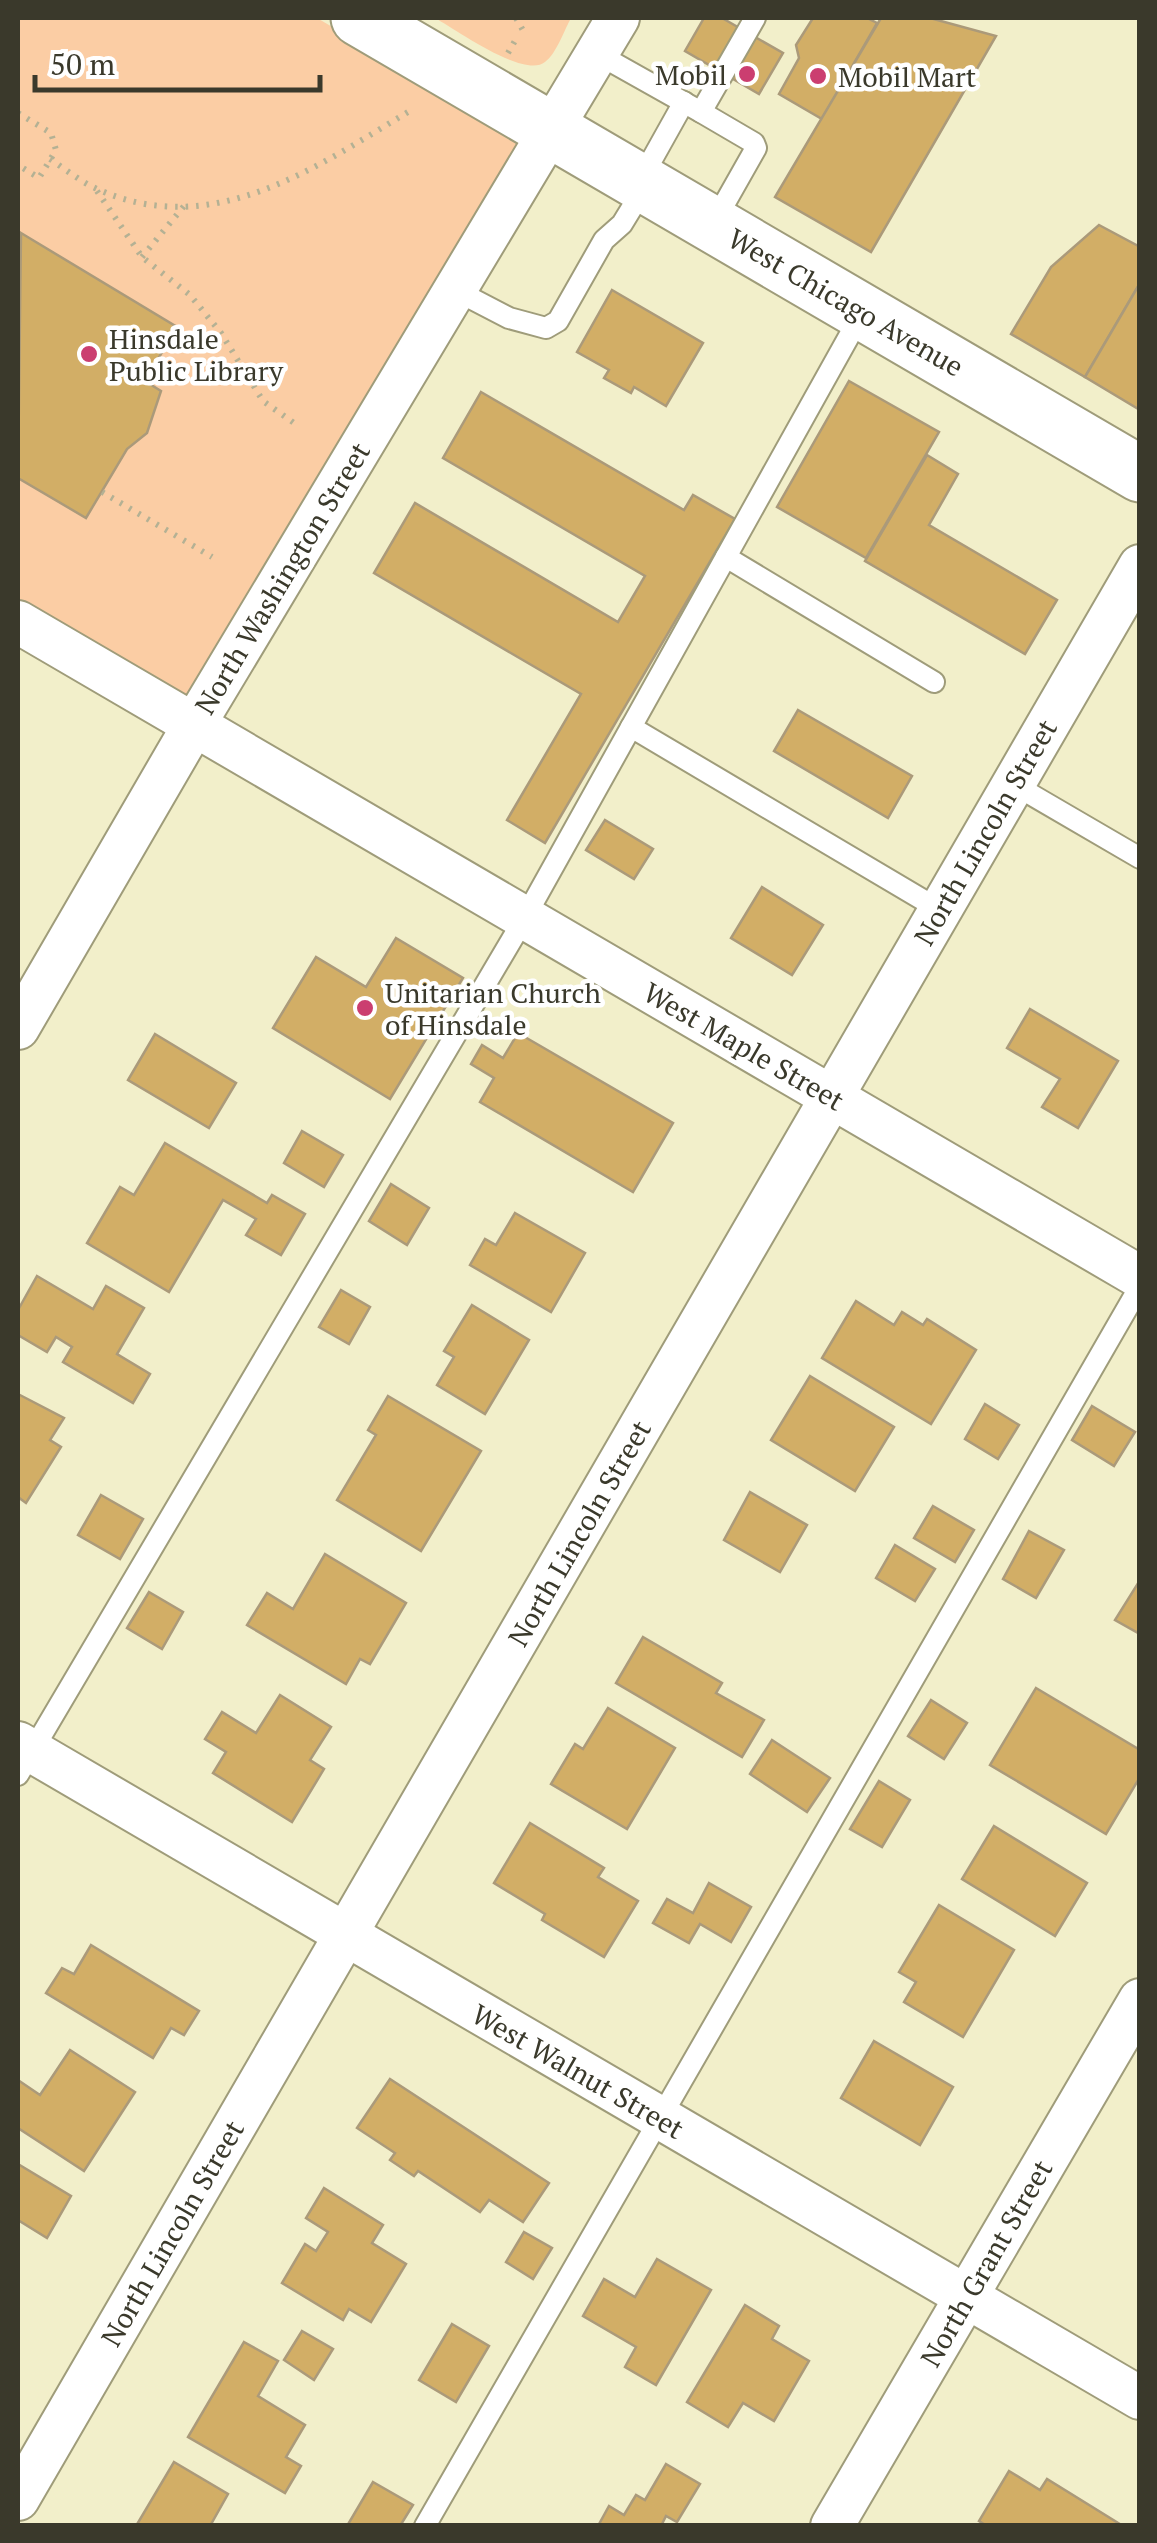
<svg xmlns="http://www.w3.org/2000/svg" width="1157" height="2543" font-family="'PT Serif',serif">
  <rect width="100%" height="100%" fill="#f2efca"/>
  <g fill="#fbcda4">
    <polygon points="18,18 317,18 521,138 186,702 18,602"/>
    <path d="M435,18H565L570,20C563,33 556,54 545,62C524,79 455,29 435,18Z"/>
  </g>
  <g fill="#d2ae66" stroke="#ab9a7a" stroke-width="2.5">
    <polygon points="704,18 722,18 783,53 759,94 685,51"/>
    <polygon points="813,18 867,18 877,23 822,119 779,94 799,58 796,45"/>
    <polygon points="881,18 930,18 996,36 871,252 775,197"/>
    <polygon points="1099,225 1140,247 1140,283 1085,377 1011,334 1051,267"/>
    <polygon points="21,233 177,327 145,381 161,391 147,433 127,449 86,518 18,478"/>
    <polygon points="1140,283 1140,410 1085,377"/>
    <polygon points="612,290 703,343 666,406 634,387 631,393 604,378 609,370 577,352"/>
    <polygon points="849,381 939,432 866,558 777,507"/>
    <polygon points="481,392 684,510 693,495 735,519 545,843 507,820 581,694 374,573 415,503 618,622 645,576 443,458"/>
    <polygon points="927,455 958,474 929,525 1057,600 1025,654 865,561"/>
    <polygon points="798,710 912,776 888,818 774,751"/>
    <polygon points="605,820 653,849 634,879 586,850"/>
    <polygon points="762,887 823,925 792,975 731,938"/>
    <polygon points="396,938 463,978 390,1099 273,1028 316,957 366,987"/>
    <polygon points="1030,1009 1118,1061 1078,1128 1042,1107 1060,1079 1007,1048"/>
    <polygon points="518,1033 673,1123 633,1192 480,1102 494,1078 471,1064 482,1045 503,1058"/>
    <polygon points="155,1034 236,1083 209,1128 128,1080"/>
    <polygon points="302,1131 343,1155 324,1187 284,1163"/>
    <polygon points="165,1143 267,1203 272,1195 305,1214 281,1255 246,1235 256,1219 223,1200 169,1292 87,1243 120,1187 134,1195"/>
    <polygon points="391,1184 429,1208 407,1245 369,1221"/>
    <polygon points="515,1213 585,1253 551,1312 470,1265 485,1239 496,1245"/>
    <polygon points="37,1276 93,1309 106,1286 144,1308 117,1354 150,1374 133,1403 63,1362 72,1347 56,1337 47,1352 18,1335 18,1310"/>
    <polygon points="341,1290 370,1307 349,1344 319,1327"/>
    <polygon points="856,1301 894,1325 902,1312 923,1325 927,1319 976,1350 931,1424 822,1358"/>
    <polygon points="472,1305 529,1340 485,1414 437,1385 454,1357 444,1351"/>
    <polygon points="810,1376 894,1427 855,1491 771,1440"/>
    <polygon points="18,1394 64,1418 50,1440 61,1447 26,1503 18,1497"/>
    <polygon points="388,1396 481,1451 421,1551 337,1500 376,1435 368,1430"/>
    <polygon points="985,1404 1019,1425 998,1459 965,1439"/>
    <polygon points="1092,1406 1135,1432 1114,1466 1072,1440"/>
    <polygon points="750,1492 807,1525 780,1572 724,1540"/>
    <polygon points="101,1495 143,1519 120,1559 78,1535"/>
    <polygon points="933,1506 974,1530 955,1562 914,1538"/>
    <polygon points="1029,1531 1064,1550 1036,1598 1003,1579"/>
    <polygon points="895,1545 935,1569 915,1601 876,1578"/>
    <polygon points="325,1554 406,1603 370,1664 360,1659 346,1684 247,1625 267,1593 293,1609"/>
    <polygon points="1140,1580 1140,1634 1115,1620"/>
    <polygon points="149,1592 183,1612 162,1649 127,1628"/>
    <polygon points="643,1637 722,1683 716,1693 764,1720 742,1757 616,1683"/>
    <polygon points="1036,1688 1140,1750 1140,1777 1106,1834 990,1765"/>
    <polygon points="280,1695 331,1727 310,1760 324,1769 292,1822 213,1773 226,1752 205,1739 222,1712 256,1733"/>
    <polygon points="931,1700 967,1723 944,1759 908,1736"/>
    <polygon points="608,1708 675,1748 627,1829 551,1784 575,1744 583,1749"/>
    <polygon points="772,1740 830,1778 807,1812 750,1774"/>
    <polygon points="879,1781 910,1800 882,1847 850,1829"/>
    <polygon points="530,1823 604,1868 598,1877 638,1901 604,1957 542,1920 545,1914 494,1883"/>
    <polygon points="994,1826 1087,1883 1055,1936 962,1879"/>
    <polygon points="709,1883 751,1907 731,1942 700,1924 689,1943 653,1923 667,1899 693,1913"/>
    <polygon points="939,1905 1014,1950 963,2037 904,2002 916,1982 899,1972"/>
    <polygon points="91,1945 199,2011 184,2035 171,2028 153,2058 46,1993 62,1968 74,1974"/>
    <polygon points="874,2041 953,2087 920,2145 841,2098"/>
    <polygon points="70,2050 135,2092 84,2171 18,2128 18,2080 40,2095"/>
    <polygon points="390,2079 549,2183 523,2222 489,2200 480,2212 418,2171 414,2176 390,2160 395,2153 357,2128"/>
    <polygon points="18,2164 71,2196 47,2238 18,2220"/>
    <polygon points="324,2188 383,2225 372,2243 406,2264 371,2322 349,2309 343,2320 282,2283 305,2244 316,2251 328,2232 306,2218"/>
    <polygon points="524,2232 552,2248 533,2279 506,2262"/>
    <polygon points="657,2259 711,2290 656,2385 625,2367 636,2347 583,2316 604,2279 635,2297"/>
    <polygon points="745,2305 779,2326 772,2339 809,2361 774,2421 743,2403 728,2427 687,2402"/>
    <polygon points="452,2324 489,2346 456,2402 419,2380"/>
    <polygon points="302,2331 333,2349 314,2380 284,2360"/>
    <polygon points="244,2342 278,2361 258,2396 305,2425 286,2457 301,2466 285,2493 188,2437"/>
    <polygon points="174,2462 228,2494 210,2526 136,2526"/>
    <polygon points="666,2464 700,2484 677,2522 666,2516 661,2526 598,2526 609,2506 624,2515 636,2495 645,2500"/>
    <polygon points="1009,2471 1040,2490 1047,2479 1123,2526 987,2526 979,2521"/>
    <polygon points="373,2482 413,2505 400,2526 347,2526"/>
  </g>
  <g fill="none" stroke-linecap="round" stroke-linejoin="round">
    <g stroke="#9f9c7a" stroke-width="24">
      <g id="lane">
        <polyline points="596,53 701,112 755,18"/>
        <polyline points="701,112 754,143 756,148 713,224"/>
        <polyline points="641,179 684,102"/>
        <polyline points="455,290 509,318 546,328 558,321 604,240 622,224 644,188"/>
        <polyline points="726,557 934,682"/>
        <polyline points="631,727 940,910"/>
        <polyline points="1013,784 1140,858"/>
        <polyline points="18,1775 524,919 862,313"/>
        <polyline points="425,2526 1140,1286"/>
      </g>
    </g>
    <g stroke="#9f9c7a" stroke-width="46">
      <g id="street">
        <polyline points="18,622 1140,1277"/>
        <polyline points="18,1028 194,725 618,18"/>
        <polyline points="18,1743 1140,2398"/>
        <polyline points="18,2499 1140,566"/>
        <polyline points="832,2526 1140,2000"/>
      </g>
    </g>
    <g stroke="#9f9c7a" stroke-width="59">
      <polyline id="secondary" points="359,18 1140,474"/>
    </g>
    <g stroke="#b4b194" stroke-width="6" stroke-dasharray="2.5 8" stroke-linecap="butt">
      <polyline points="516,18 525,34"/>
      <polyline points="508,53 516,39"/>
      <polyline points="18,113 51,133 56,150 39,178 18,165"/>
      <path d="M50,159C65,169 80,181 95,188C210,242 315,168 408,112"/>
      <polyline points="97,191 142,257 190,295 221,333 263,401 294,423"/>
      <polyline points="142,257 184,206"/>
      <polyline points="102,492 212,557"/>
    </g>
    <use href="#lane" stroke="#fff" stroke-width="20"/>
    <use href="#street" stroke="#fff" stroke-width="42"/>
    <use href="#secondary" stroke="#fff" stroke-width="55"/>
  </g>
  <g fill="#cb3e70" stroke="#fff" stroke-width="4">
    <circle cx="747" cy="74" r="10"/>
    <circle cx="818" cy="76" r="10"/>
    <circle cx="89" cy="354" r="10"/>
    <circle cx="365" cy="1008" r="10"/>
  </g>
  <g text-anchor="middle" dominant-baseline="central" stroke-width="9" stroke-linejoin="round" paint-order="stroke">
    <g font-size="28" fill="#3a392b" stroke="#fff" text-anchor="start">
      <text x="727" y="74" text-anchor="end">Mobil</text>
      <text x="838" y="76">Mobil Mart</text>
      <text x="109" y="338">Hinsdale<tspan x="109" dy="32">Public Library</tspan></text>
      <text x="385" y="992">Unitarian Church<tspan x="385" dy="32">of Hinsdale</tspan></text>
    </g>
    <g font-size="28" fill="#3a392b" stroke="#fff">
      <text transform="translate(846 302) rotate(30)">West Chicago Avenue</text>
      <text transform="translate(282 578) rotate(-59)">North Washington Street</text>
      <text transform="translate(985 832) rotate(-60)">North Lincoln Street</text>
      <text transform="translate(744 1046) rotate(30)">West Maple Street</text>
      <text transform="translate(579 1533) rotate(-60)">North Lincoln Street</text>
      <text transform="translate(578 2071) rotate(30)">West Walnut Street</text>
      <text transform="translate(172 2233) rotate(-60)">North Lincoln Street</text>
      <text transform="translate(986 2263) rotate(-60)">North Grant Street</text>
    </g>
  </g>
  <rect width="1157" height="2543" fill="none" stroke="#3a392b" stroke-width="40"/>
  <path d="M35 75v15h285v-15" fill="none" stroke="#3a392b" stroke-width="5"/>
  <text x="50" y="75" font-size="30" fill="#3a392b" stroke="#ffffff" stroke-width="8" paint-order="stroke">50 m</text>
</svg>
